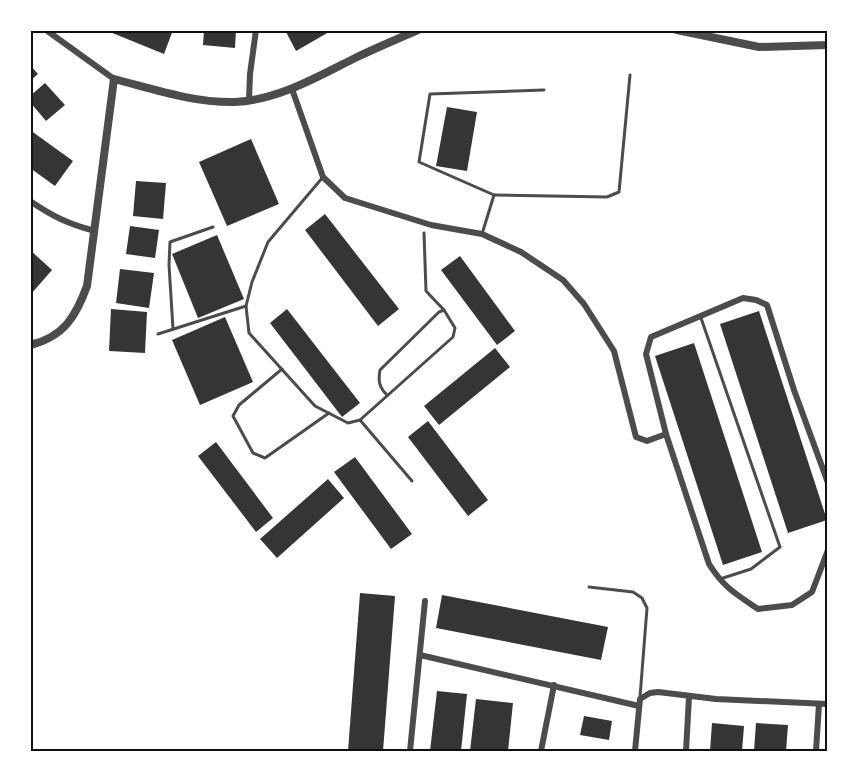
<svg xmlns="http://www.w3.org/2000/svg" width="858" height="781" font-family="Rubik,sans-serif">
  <rect width="100%" height="100%" fill="#fff"/>
  <g fill="#353535">
    <polygon points="105,30 173,30 164,54"/>
    <polygon points="204,30 236,30 235,48 203,45"/>
    <polygon points="285,30 328,30 329,32 296,51"/>
    <polygon points="30,65 38,74 30,81"/>
    <polygon points="45,83 65,105 46,121 30,102 30,96"/>
    <polygon points="447,107 477,112 467,171 436,166"/>
    <polygon points="30,130 73,161 55,186 30,168"/>
    <polygon points="251,139 279,204 227,226 199,162"/>
    <polygon points="136,181 166,183 163,219 133,216"/>
    <polygon points="325,214 399,309 378,326 305,230"/>
    <polygon points="130,226 159,230 155,258 126,254"/>
    <polygon points="217,235 244,299 198,318 172,254"/>
    <polygon points="30,250 52,270 32,293 30,291"/>
    <polygon points="460,256 515,331 497,345 441,270"/>
    <polygon points="120,269 154,273 149,308 116,303"/>
    <polygon points="111,309 147,312 145,353 109,351"/>
    <polygon points="287,309 360,403 342,417 270,323"/>
    <polygon points="759,311 827,520 788,533 720,324"/>
    <polygon points="225,317 253,382 200,405 172,340"/>
    <polygon points="694,343 762,552 723,565 655,356"/>
    <polygon points="495,348 510,367 439,425 424,406"/>
    <polygon points="428,421 488,500 468,516 408,437"/>
    <polygon points="216,442 273,518 256,532 198,456"/>
    <polygon points="355,457 412,534 391,549 334,472"/>
    <polygon points="328,479 344,498 277,558 260,539"/>
    <polygon points="360,593 395,596 383,751 348,751"/>
    <polygon points="442,595 608,627 601,660 436,628"/>
    <polygon points="437,691 467,694 461,751 430,751"/>
    <polygon points="476,699 513,703 508,751 470,751"/>
    <polygon points="584,716 612,721 609,740 580,735"/>
    <polygon points="712,723 744,726 742,751 710,751"/>
    <polygon points="756,723 788,725 786,751 754,751"/>
  </g>
  <g fill="none" stroke-linecap="round" stroke-linejoin="round">
    <g stroke="#4c4c4c" stroke-width="3">
      <path d="M323,177L268,242L252,282L246,306L249,333L315,406L348,423L360,420L453,337L455,328L444,310L439,312L380,370C378,381 379,387 387,395"/>
      <polyline points="494,195 607,197 619,192 630,75"/>
      <polyline points="424,233 426,291 444,310"/>
      <polyline points="482,234 494,195 419,162 430,94 544,90"/>
      <polyline points="701,318 780,547 751,569 720,579"/>
      <polyline points="173,329 169,265 170,242 213,227"/>
      <polyline points="158,334 246,306"/>
      <polyline points="282,369 239,405 233,416 253,453 265,458 329,413"/>
      <polyline points="360,420 412,481"/>
      <polyline points="589,587 633,592 642,598 647,608 640,697"/>
    </g>
    <g stroke="#4c4c4c" stroke-width="6">
      <polyline points="46,30 114,79"/>
      <polyline points="292,89 323,177 345,198 431,225 482,234 521,252 563,280 584,304 614,351 636,437 647,441 666,434"/>
      <polyline points="249,100 250,74 256,30"/>
      <path d="M30,201C52,216 68,224 95,231"/>
      <path d="M828,483L794,390L767,305L756,300L743,298L651,337L646,354L666,434L709,564C724,588 736,594 758,609L792,605L812,592L828,550"/>
      <polyline points="420,655 639,706"/>
      <polyline points="410,751 425,601"/>
      <polyline points="541,751 554,685"/>
      <polyline points="635,751 640,699 650,693 658,692 716,699 828,704"/>
      <polyline points="686,751 689,697"/>
      <polyline points="816,751 819,704"/>
    </g>
    <g stroke="#4c4c4c" stroke-width="8">
      <polyline points="677,30 759,47 828,45"/>
      <path d="M30,345C64,337 76,316 87,286L114,79C153,89 194,103 235,102C278,100 317,77 355,58C376,48 397,39 418,30"/>
    </g>
  </g>
  <rect width="858" height="781" fill="none" stroke="#ffffff" stroke-width="63"/>
  <rect x="32" y="32" width="794" height="718" fill="none" stroke="#111" stroke-width="2"/>
</svg>
